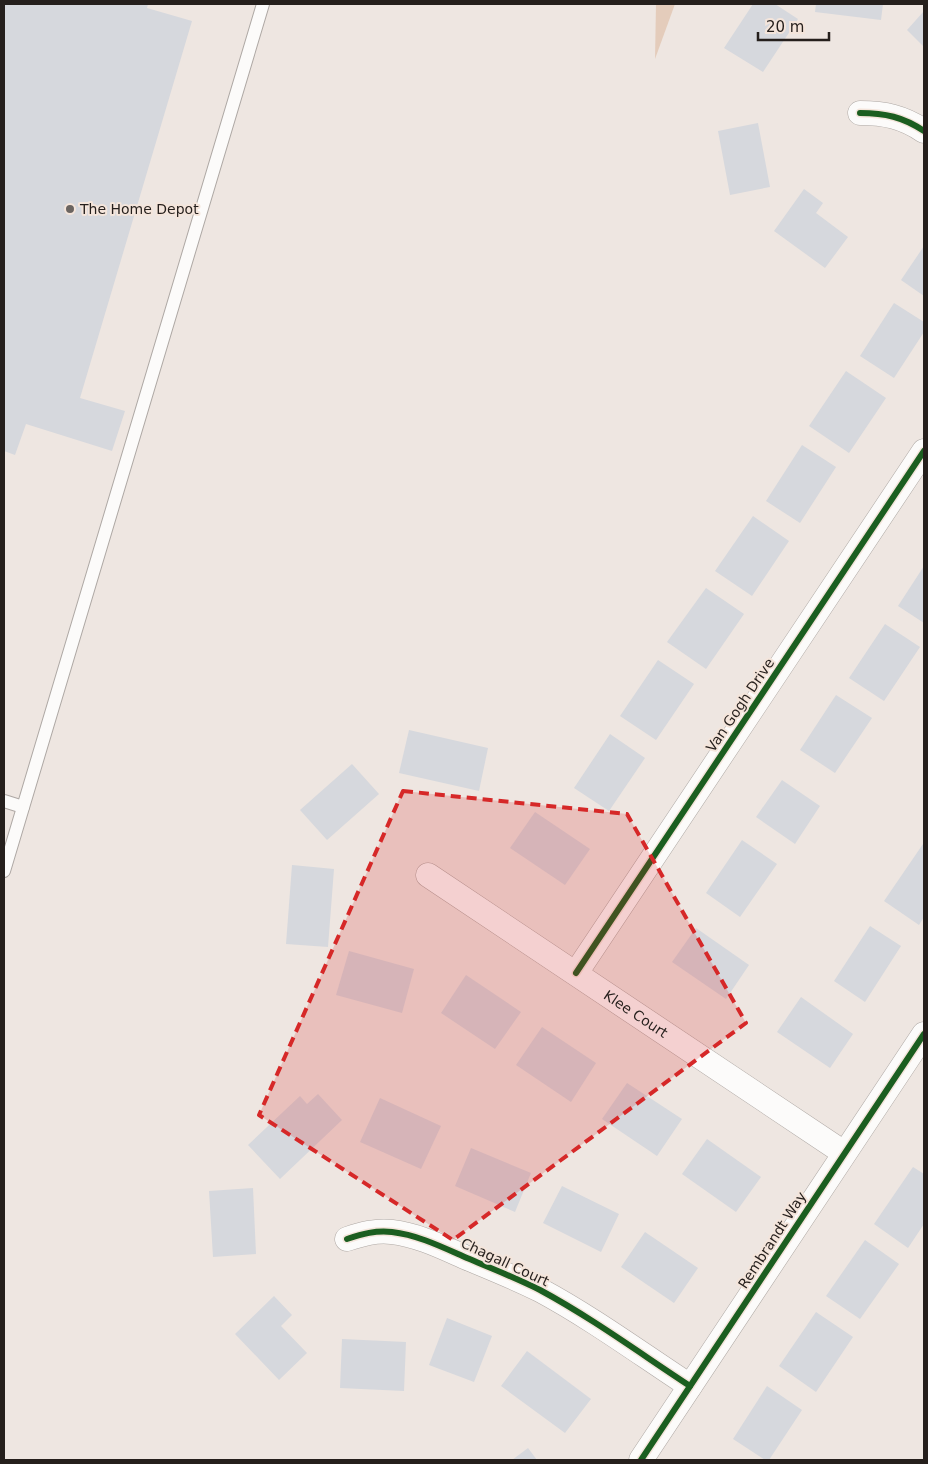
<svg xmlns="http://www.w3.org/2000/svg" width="928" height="1464" font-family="'DejaVu Sans',sans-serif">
  <rect width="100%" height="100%" fill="#eee6e1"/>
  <polygon fill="#e4ccbb" points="656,4 675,4 655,59"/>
  <g fill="#d6d8dd">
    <polygon points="4,4 148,4 147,8 192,21 80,398 125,411 112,451 26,424 15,455 4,451"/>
    <polygon points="753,4 775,4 798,19 763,72 724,48"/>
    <polygon points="816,4 883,4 881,20 815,12"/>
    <polygon points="924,11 924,47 907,30"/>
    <polygon points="758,123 770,187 730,195 718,131"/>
    <polygon points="804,189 823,203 816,213 848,237 825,268 774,231"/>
    <polygon points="924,246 924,296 901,280"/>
    <polygon points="894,303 924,322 924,332 894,378 860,356"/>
    <polygon points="846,371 886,398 849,453 809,426"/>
    <polygon points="802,445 836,467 800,523 766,501"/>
    <polygon points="753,516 789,541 752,596 715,571"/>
    <polygon points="924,566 924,623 898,606"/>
    <polygon points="706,588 744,614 706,669 667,642"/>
    <polygon points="885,624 920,647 884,701 849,678"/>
    <polygon points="658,660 694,684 656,740 620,716"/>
    <polygon points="836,695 872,718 835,773 800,750"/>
    <polygon points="409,730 488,748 479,791 399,773"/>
    <polygon points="610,734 645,758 609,811 574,788"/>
    <polygon points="352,764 379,794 327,840 300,810"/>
    <polygon points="782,780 820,806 795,844 756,817"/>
    <polygon points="535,812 590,849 565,885 510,848"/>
    <polygon points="742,840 777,864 740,917 706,893"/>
    <polygon points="923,844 924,845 924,917 919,925 884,901"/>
    <polygon points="292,865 334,869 328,947 286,944"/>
    <polygon points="870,926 901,946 865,1002 834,981"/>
    <polygon points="696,928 749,965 726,999 672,962"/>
    <polygon points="349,951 414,969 402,1013 336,995"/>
    <polygon points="466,975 521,1012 495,1049 441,1013"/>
    <polygon points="801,997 853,1034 830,1068 777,1032"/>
    <polygon points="542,1027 596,1063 571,1102 516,1065"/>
    <polygon points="627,1083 682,1119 657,1156 602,1119"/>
    <polygon points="318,1094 342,1120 280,1179 248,1145 300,1096 307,1104"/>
    <polygon points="380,1098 441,1126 421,1169 360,1142"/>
    <polygon points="707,1139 761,1177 736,1212 682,1174"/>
    <polygon points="471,1148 531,1173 515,1212 455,1186"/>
    <polygon points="913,1167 924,1174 924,1224 908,1248 874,1224"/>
    <polygon points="562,1186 619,1214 601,1252 543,1223"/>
    <polygon points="253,1188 256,1254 213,1257 209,1191"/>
    <polygon points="645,1232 698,1268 674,1303 621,1267"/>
    <polygon points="865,1240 899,1264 860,1319 826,1296"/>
    <polygon points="274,1296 292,1315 281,1326 307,1353 279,1380 235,1334"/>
    <polygon points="816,1312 853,1337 816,1392 779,1366"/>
    <polygon points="447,1318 492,1336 474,1382 429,1365"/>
    <polygon points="342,1339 406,1342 404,1391 340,1388"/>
    <polygon points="527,1351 591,1399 565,1433 501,1386"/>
    <polygon points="767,1386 802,1410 769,1460 765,1460 733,1439"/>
    <polygon points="528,1448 537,1460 512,1460"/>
  </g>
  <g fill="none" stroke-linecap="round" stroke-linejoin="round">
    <g stroke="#aea8a4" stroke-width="14">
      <g id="service">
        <polyline points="4,801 23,807"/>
        <polyline points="4,871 263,4"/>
      </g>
    </g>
    <g stroke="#aea8a4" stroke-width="25">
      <g id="minor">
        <path d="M860,113C885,113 903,117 924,131"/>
        <path id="s1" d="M428,875L844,1153"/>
        <polyline points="576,973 924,451"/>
        <path d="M347,1239C362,1234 376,1230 392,1232C418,1235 442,1247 467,1258C491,1268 516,1278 540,1290C592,1318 641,1354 690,1386"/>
        <polyline points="641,1460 924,1034"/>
      </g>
    </g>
    <use href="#service" stroke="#fcfbfa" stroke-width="12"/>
    <use href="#minor" stroke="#fcfbfa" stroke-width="24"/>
    <g stroke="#f4e5db" stroke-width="9">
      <g id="cycleway">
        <path d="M860,113C885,113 903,117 924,131"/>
        <polyline points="576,973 924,451"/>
        <path d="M347,1239C362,1234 376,1230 392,1232C418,1235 442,1247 467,1258C491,1268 516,1278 540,1290C592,1318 641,1354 690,1386"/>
        <polyline points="641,1460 924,1034"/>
      </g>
    </g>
    <use href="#cycleway" stroke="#1b5e20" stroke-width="6"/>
  </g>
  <path fill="#d62828" fill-opacity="0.2" stroke="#d62828" stroke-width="4" stroke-dasharray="10 6" stroke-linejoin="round" d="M403,791L627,814L746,1023L453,1240L259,1115Z"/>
  <circle fill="#6b6561" stroke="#f4e5db" stroke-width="2" cx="70" cy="209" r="5"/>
  <g text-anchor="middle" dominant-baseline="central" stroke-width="4" stroke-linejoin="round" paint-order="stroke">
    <g font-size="14" fill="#251f1c" stroke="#f4e5db" text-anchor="start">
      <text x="80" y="209">The Home Depot</text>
    </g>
    <g font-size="14" fill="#251f1c" stroke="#f4e5db">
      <text transform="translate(740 705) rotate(-56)">Van Gogh Drive</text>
      <text stroke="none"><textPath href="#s1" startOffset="250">Klee Court</textPath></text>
      <text transform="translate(772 1240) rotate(-57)">Rembrandt Way</text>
      <text transform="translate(505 1262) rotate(25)">Chagall Court</text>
    </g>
  </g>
  <rect width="928" height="1464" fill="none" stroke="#251f1c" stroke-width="10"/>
  <path d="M758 32v8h71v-8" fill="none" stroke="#251f1c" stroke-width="2.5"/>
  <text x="766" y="32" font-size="15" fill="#251f1c" stroke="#f4e5db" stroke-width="4" paint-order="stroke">20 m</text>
</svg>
